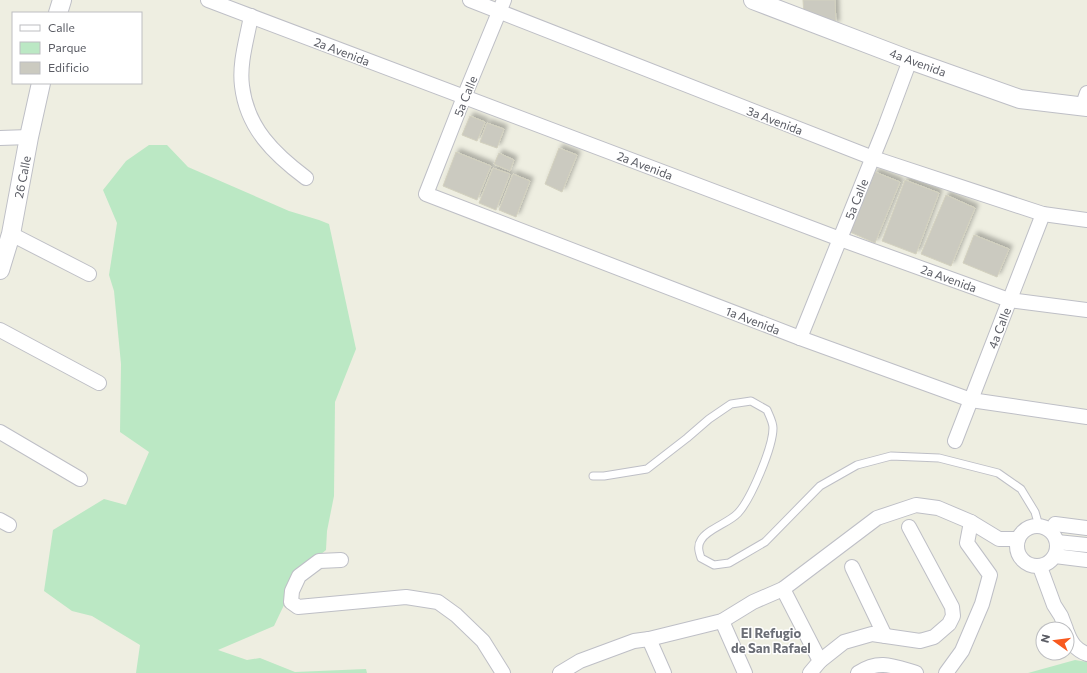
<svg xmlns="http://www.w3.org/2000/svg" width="1087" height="673" font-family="Commissioner,sans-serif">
  <defs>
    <filter id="shadow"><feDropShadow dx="3.5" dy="-3.5" stdDeviation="2" flood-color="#0004"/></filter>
  </defs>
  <rect width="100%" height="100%" fill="#eeeee1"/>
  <g fill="#bbe8c4">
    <polygon points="149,145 167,145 188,167 289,211 319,220 329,224 356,349 335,402 334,496 327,531 326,550 309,564 294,571 286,592 284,605 274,626 218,650 247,660 260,658 295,672 366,669 367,673 136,673 140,645 92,616 72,611 44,591 53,530 104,499 126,505 149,452 120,432 121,364 114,291 109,275 117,223 103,190 126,161"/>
    <polygon points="1075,660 1087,662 1087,673 1028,673"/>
  </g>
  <g fill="#cbcac0" stroke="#d3d1bf" filter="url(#shadow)">
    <polygon points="803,0 835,0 836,25 804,16"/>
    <polygon points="470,116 485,122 477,141 462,135"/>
    <polygon points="487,123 504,129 497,148 480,142"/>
    <polygon points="559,148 577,155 562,192 545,184"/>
    <polygon points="456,152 491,166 477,200 443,186"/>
    <polygon points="499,153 514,160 510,171 494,164"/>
    <polygon points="493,168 510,174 496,210 479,203"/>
    <polygon points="875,172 900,182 875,243 850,232"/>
    <polygon points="513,174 530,181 516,217 499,210"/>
    <polygon points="905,180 939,193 916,254 882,241"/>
    <polygon points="946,195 975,208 951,266 921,254"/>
    <polygon points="974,235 1009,249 997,277 963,263"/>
  </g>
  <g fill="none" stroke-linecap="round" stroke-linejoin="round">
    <g stroke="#bebfc6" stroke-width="9">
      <path id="service" d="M593,476H604L647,469L687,438L709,419L731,404L751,401L767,410C769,415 773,422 773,428C773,447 751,499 738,513C729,523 707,529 701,540C697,546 699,552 701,558L714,565L729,563L765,542L820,486L857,465L891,456L939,458L998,473L1021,489L1035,512L1039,526"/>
    </g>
    <g stroke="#bebfc6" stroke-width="16">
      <g id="minor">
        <polyline points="208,0 840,239 1009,300 1087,310"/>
        <polyline points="470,0 873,158 1043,214 1087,220"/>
        <polyline points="504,0 464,97 426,194 800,338 971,400 1087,417"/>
        <path d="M251,16C247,39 239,63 242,86C247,128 274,154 306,178"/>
        <polyline points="1082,107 1087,93"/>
        <polyline points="0,138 29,137"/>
        <polyline points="11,234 89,274"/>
        <polyline points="0,330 99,383"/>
        <polyline points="800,338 885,127 910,60"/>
        <polyline points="0,432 80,479"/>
        <polyline points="955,441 1043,214"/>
        <polyline points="0,520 9,525"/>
        <polyline points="1055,524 1087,528"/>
        <circle cx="1037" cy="546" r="20"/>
        <polyline points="1057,542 1087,545"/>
        <polyline points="1055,556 1087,560"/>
        <polyline points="341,560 319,561 299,576 292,591 291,602 298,607 406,597 438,602 456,615 483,641 503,673"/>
        <polyline points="852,567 885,636"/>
        <polyline points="1040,567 1054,605 1061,616 1066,629"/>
        <polyline points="783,589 820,661 810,673"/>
        <polyline points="722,621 745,673"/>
        <path d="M1067,632C1071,643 1076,650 1087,654"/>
        <polyline points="649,639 664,673"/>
        <polyline points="820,661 844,642 872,634 920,641 934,637 949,624 953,616 952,607 909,527"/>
        <polyline points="560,673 580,661 634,641 649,639 722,621 753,602 783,589 877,518 916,505 938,508 971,522 999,539 1018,539"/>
        <path d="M858,673C879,659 893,666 916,673"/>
        <polyline points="946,673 962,651 982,604 990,575 967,543 971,522"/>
      </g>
    </g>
    <g stroke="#bebfc6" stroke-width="20">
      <g id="tertiary">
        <polyline points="753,0 910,60 1020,99 1087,107"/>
        <polyline points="58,13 62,0"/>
        <polyline points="0,270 11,234 29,137 41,83"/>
      </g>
    </g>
    <use href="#service" stroke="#fff" stroke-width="7"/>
    <use href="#minor" stroke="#fff" stroke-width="14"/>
    <use href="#tertiary" stroke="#fff" stroke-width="18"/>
  </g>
  <g text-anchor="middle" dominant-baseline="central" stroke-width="3" stroke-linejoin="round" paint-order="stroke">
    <g font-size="12" fill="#5a5c64" stroke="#fff">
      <text transform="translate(342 51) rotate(21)">2a Avenida</text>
      <text transform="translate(918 62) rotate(20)">4a Avenida</text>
      <text transform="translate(465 96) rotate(-68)">5a Calle</text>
      <text transform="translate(775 120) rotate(21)">3a Avenida</text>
      <text transform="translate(645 165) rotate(21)">2a Avenida</text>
      <text transform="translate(22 177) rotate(-79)">26 Calle</text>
      <text transform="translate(856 199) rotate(-68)">5a Calle</text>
      <text transform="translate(949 278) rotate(20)">2a Avenida</text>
      <text transform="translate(753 320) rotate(21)">1a Avenida</text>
      <text transform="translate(999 328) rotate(-69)">4a Calle</text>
    </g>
    <g font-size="13" font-weight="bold" fill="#6b6e76" stroke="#fff">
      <text x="771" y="633">El Refugio<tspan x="771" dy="15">de San Rafael</tspan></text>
    </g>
  </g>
  <rect x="12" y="12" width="130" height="72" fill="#ffffff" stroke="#bdbec1"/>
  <rect x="20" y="25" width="20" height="6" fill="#ffffff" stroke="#bdbec1"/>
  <text x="48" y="32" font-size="12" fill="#5a5c64">Calle</text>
  <rect x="20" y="42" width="20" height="12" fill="#bbe8c4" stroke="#bdbec1"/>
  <text x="48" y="52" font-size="12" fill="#5a5c64">Parque</text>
  <rect x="20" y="62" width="20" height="12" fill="#cbcac0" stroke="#bdbec1"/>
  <text x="48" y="72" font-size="12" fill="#5a5c64">Edificio</text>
  <g transform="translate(1055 641) rotate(284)"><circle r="19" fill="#ffffff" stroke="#bdbec1"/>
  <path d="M0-3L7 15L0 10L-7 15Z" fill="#f8591e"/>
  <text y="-6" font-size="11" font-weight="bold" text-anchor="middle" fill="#5a5c64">N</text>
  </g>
</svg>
